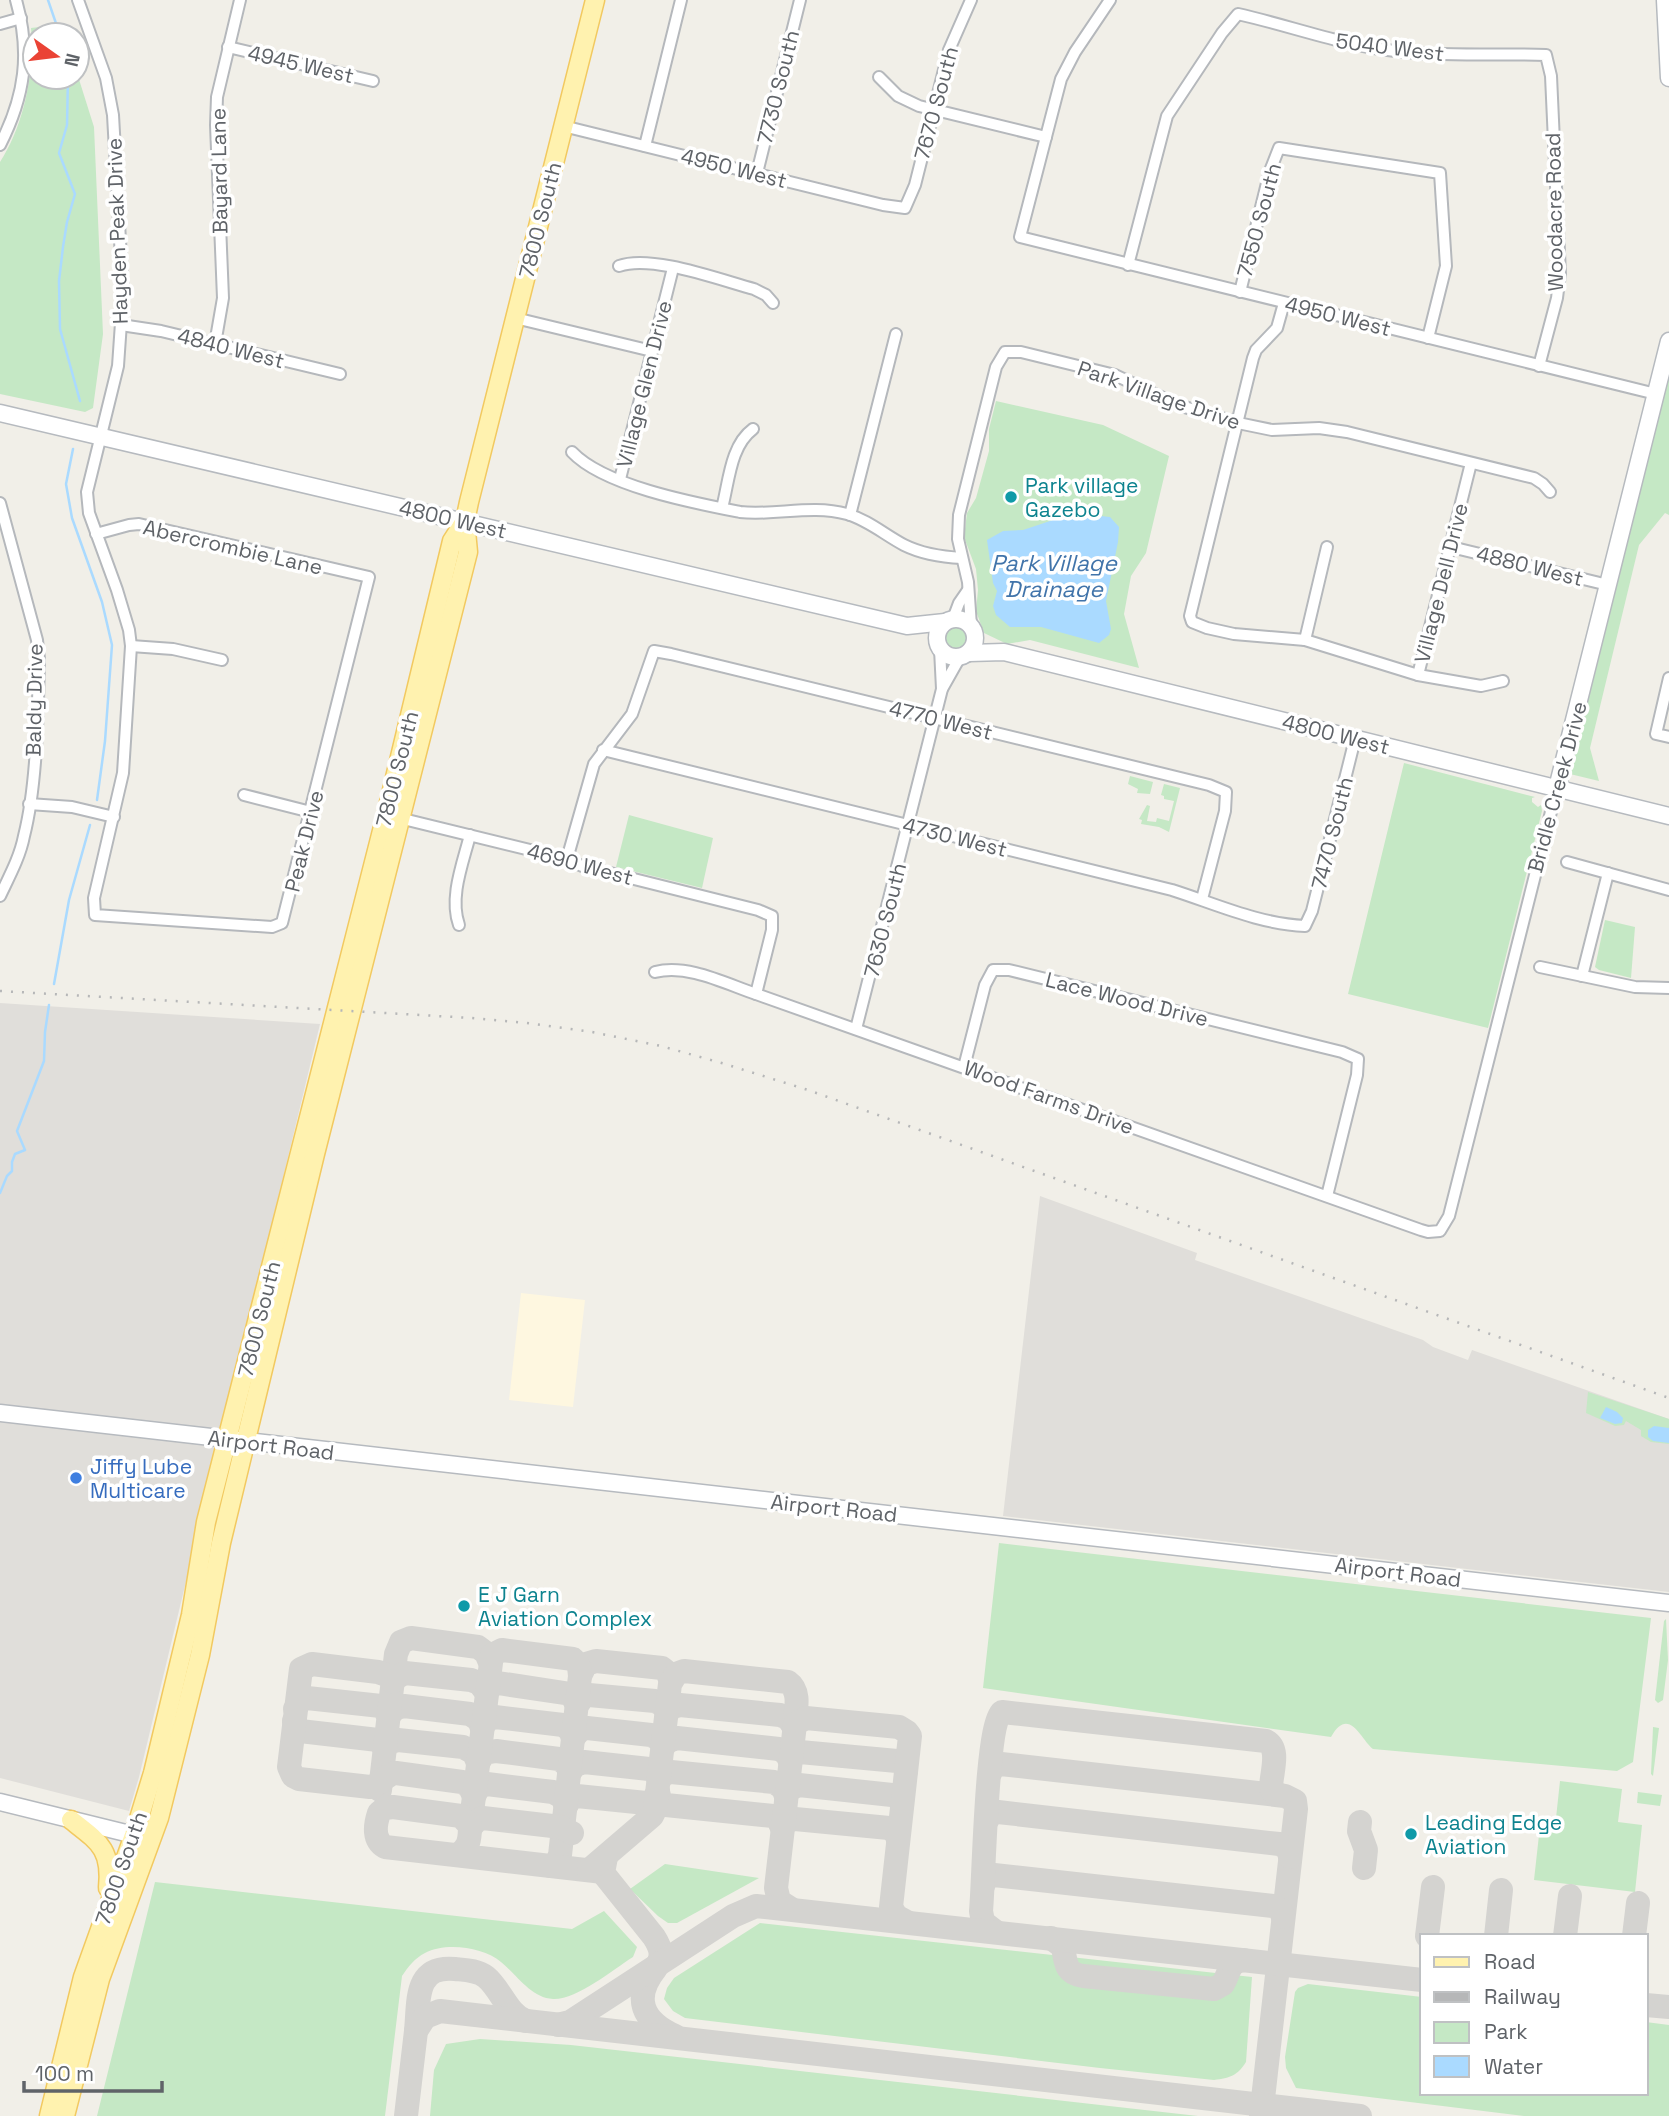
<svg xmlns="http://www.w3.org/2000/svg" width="1669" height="2116" font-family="'Space Grotesk',sans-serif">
  <rect width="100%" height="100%" fill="#f1efe8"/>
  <polygon fill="#fef7e0" points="521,1293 585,1300 573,1407 509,1400"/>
  <g fill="#e0deda">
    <polygon points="0,1003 320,1024 139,1777 129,1811 0,1778"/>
    <polygon points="1040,1196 1197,1253 1195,1260 1423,1340 1433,1347 1468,1360 1472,1350 1669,1419 1669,1592 1003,1516"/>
  </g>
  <g fill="#c5e8c5">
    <path d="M66,24L68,35H35V77H77V73L94,127L103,334L93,408L85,412L0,394V162C24,125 35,71 31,28Z"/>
    <polygon points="1669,366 1669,515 1665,513 1639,545 1590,748 1599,781 1570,774"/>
    <polygon points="996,401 1103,425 1169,456 1146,553 1131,576 1124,614 1139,668 1030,640 1007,644 984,633 976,611 978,590 976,569 964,537 967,513 976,498 989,451 989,429"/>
    <circle cx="956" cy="638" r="11"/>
    <polygon points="1404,763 1535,797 1532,798 1532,802 1538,807 1541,805 1542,811 1488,1028 1348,994"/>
    <polygon points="1130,776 1153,782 1150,794 1137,793 1138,789 1128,784"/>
    <polygon points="1164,784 1180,788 1169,832 1159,827 1141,824 1142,820 1139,819 1147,805 1150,806 1147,821 1156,822 1157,818 1169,821 1174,801 1164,799 1164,796 1161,795"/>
    <polygon points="629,815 713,838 702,888 616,867"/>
    <polygon points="1605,920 1635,927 1631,978 1599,970 1595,967"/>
    <polygon points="1588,1392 1669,1419 1669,1444 1651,1442 1641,1436 1641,1430 1626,1421 1624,1425 1615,1426 1586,1413"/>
    <path d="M999,1543L1651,1618L1633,1762L1617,1771L1373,1749C1361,1740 1349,1705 1331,1737L983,1688Z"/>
    <polygon points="1666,1619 1668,1660 1663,1700 1658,1703 1655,1700 1664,1621"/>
    <polygon points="1653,1727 1659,1728 1653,1776 1651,1774"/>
    <polygon points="1560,1781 1622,1789 1618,1822 1642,1825 1635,1892 1534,1880 1541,1817 1556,1818"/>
    <polygon points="1638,1792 1662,1795 1660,1806 1637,1803"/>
    <polygon points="665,1864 759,1878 677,1923 668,1923 658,1916 630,1889"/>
    <path d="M155,1882L572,1929L604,1911L637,1947L633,1957C612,1970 577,2000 553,1999C531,1998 517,1975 501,1962C483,1947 446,1942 425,1953C415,1958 408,1967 402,1976L385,2116H97Z"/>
    <path d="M760,1923L1252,1977L1246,2062C1237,2076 1230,2078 1214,2080L1100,2068L685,2018L673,2011L664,1999L667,1988L674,1978Z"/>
    <polygon points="1308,1984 1422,1997 1422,2093 1646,2093 1646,2022 1669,2025 1669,2116 1524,2116 1296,2088 1286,2068 1285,2057 1295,1992 1298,1988"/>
    <polygon points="480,2039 571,2045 1198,2116 430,2116 434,2070 446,2044"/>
  </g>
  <g fill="#aadaff">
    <polygon points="1091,515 1110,517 1119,527 1118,542 1106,601 1111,629 1109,635 1099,643 1041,627 1010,627 996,615 993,606 997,591 993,583 987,540 1003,531 1023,530 1059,518"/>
    <polygon points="1606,1407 1617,1412 1623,1418 1622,1423 1615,1424 1600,1418"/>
    <polygon points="1654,1426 1669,1428 1669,1443 1653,1441 1648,1437 1648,1430"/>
  </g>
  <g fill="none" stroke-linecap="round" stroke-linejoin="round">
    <g stroke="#aadaff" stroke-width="2.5">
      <polyline points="48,0 60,35"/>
      <polyline points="68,77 67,125 59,153 75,194 67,222 63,247 59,281 60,329 80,401"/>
      <polyline points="73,449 66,484 72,518 102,602 112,645 105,741 97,800"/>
      <polyline points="54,984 69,900 90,825"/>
      <polyline points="0,1193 7,1176 12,1171 12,1162 15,1154 25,1150 17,1131 44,1061 45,1032 49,1005"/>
    </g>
    <g stroke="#d4d3d0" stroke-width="24">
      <polyline points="580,1676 586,1664 596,1661 662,1668 667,1672 671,1681"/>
      <polyline points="295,1709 300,1701 307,1698 381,1706 389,1715 396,1708 404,1706 470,1714 479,1720 482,1728"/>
      <polyline points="294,1721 300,1731 378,1740 385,1748 390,1742 398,1740 463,1747 474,1753 478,1763"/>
      <polyline points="482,1728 487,1720 495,1717 563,1725 570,1730 573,1738 580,1730 587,1728 651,1735 659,1739 663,1747 668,1741 677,1738 779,1749 786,1753 790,1761 794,1755 800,1752 897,1761 903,1764 906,1771"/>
      <polyline points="478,1763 484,1753 496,1751 559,1759 566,1764 570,1772 575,1765 584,1762 649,1769 656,1773 659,1780 664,1774 671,1772 774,1782 783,1788 786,1796"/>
      <polyline points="990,1773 994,1766 1001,1764 1285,1796 1295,1801 1296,1809 1261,2116"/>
      <polyline points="380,1790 396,1654 401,1642 411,1638 478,1647 486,1653 489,1660"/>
      <polyline points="658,1792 660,1800 666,1805 773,1816 778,1819 782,1828 786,1821 795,1819 889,1828 896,1833 898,1840"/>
      <path d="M474,1796L469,1786L462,1782L396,1773C385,1774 381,1785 370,1787L299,1779L293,1776L289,1767L301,1669L312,1664L378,1672L387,1675L393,1682L397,1677L405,1673L471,1680L479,1683L486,1692L492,1685L498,1683L571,1694L577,1705L583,1697L589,1695L655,1701L663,1705L667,1713L672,1707L680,1705L780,1715L788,1718L794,1727"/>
      <polyline points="474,1796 479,1787 487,1784 553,1792 562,1797 566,1806"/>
      <polyline points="786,1796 789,1789 799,1785 892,1795 899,1798 902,1805"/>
      <polyline points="566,1806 570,1799 577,1796 646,1803 653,1800 658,1792"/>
      <polyline points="986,1822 991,1814 998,1812 1279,1844 1288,1848 1290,1857"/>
      <polyline points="1360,1822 1359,1831 1366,1850 1364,1868"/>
      <polyline points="470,1828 492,1655 502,1650 573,1659 579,1666 580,1676 560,1855 557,1862 551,1866"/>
      <polyline points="470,1828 477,1820 483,1818 561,1827 572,1833"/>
      <path d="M456,1855C469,1850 470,1839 470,1826L461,1816L393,1807L385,1808L379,1813C375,1825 373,1840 385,1847L603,1872"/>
      <path d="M606,1857L603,1873L654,1937C661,1948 664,1957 655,1968"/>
      <path d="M589,1870L652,1816L655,1810L670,1684L676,1674L684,1671L788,1682C802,1692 795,1712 794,1727"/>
      <polyline points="983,1886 986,1877 994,1875 1273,1906 1280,1909 1283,1917"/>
      <polyline points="790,1908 779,1901 776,1888 795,1724 806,1718 899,1727 907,1732 910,1736 891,1907 896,1916 907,1922"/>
      <path d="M996,1932L983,1922L981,1911C984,1880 986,1726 1002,1712L1266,1741C1281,1749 1271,1773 1271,1788L1274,1793L1280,1795"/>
      <polyline points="1427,1936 1433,1887"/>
      <polyline points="1496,1936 1501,1890"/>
      <polyline points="1565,1936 1570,1896"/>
      <polyline points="1634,1936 1638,1903"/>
      <path d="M1051,1938L1063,1947C1066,1963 1065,1973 1083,1976L1214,1989L1223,1984C1230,1972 1228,1962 1244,1960"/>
      <path d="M656,1968C632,1998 642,2021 675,2036"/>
      <polyline points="1646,2005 1669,2007"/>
      <polyline points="558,2025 570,2022 733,1916 756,1906 1422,1980"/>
      <path d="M416,2031C419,2001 414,1965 455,1969C465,1970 477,1970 486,1977C501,1989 507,2014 526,2021"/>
      <polyline points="406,2116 416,2031 425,2017 440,2011 1360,2116"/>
    </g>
    <g stroke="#b5b8bc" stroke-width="14">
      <g id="street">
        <polyline points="78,0 106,78 113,115 123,294 118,366 87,492 89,513 117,590 129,630 131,646 123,773 94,898 95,915 272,927 282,923 369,577 139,524 129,525 96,534"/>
        <polyline points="1110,0 1075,52 1061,79 1020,237 1656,394"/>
        <polyline points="0,24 21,18"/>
        <polyline points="228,47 373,81"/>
        <polyline points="879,77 898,96 919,106 1046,137"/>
        <polyline points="563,126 883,205 905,208 915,185 949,50 971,0"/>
        <path d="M0,145C25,96 31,53 16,0"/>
        <polyline points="645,146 681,0"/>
        <polyline points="757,173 800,0"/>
        <path d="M1128,265L1167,116L1222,33L1238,14C1291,26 1341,45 1395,51C1446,57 1496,53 1546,55L1551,76L1560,274L1557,298L1539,366"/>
        <path d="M619,266C651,254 720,280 754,289L766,295L773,303"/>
        <polyline points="1240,292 1270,171 1279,148 1440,173 1446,266 1428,338"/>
        <polyline points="1284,303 1277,328 1256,350 1253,358 1190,616 1192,622 1207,628 1234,634 1305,640 1418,675 1481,686 1503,681"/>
        <polyline points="515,318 652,351"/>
        <polyline points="121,325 161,331 340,374"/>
        <polyline points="215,344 223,298 216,125 217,97 240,0"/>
        <path d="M572,452C604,486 694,503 740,512C776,516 811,504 847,514C868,520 885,535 904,545C922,554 942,557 962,558"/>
        <polyline points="620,479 673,268"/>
        <path d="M0,503L37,640L39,659C38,712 37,785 24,836C20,857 9,877 0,896"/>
        <path d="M722,508C729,482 730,446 753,429"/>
        <polyline points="850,515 896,334"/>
        <polyline points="1451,547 1608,585"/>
        <polyline points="953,619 959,603 968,590"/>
        <polyline points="971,626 968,582 958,539 959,515 996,367 1005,352 1021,352 1115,375 1178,405 1238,423 1272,430 1319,428 1347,432 1534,478 1543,484 1550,492"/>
        <polyline points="1305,640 1327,547"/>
        <polyline points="131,646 173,649 222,660"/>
        <polyline points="940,649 942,689"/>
        <polyline points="1418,675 1471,463"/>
        <polyline points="1669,678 1656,734 1669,737"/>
        <path d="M603,750L1172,890C1216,904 1259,924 1305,926L1312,911L1355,739"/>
        <polyline points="244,795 311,812"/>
        <polyline points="29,804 72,807 114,817"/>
        <polyline points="395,817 567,859 582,866 758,910 772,916 772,930 756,994"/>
        <polyline points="567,859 594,764 632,714 654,651 671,654 1209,785 1226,792 1225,811 1202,899"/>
        <polyline points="1567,862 1669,890"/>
        <path d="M459,925C449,897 463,863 470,835"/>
        <polyline points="1540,967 1635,987 1669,988"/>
        <path d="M655,972C688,964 724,983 756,994L1421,1230L1428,1232L1440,1231L1449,1216L1557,788"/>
        <polyline points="1582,976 1608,873"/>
        <polyline points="856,1029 942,689 960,657"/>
        <polyline points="964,1067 985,985 993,970 1009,970 1342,1052 1358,1059 1357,1075 1327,1196"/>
      </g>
    </g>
    <g stroke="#b6babf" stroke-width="19">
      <g id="secondary">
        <polyline points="1665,0 1669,78"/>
        <polyline points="0,413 907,626 945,622"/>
        <circle cx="956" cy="638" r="19"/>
        <polyline points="969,653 1004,652 1669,816"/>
        <polyline points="1557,788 1669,341"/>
        <polyline points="0,1413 1669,1603"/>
        <polyline points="0,1802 134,1835"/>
      </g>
    </g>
    <g stroke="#f2c960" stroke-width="21">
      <g id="primary">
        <path d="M71,1820C99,1842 112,1849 108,1888"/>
        <polyline points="49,2116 83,1977 134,1835 153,1773 191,1615 206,1522 386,815 452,541 465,521"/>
        <polyline points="65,2116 100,1979 159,1818 200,1655 221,1543 315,1154 468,552 465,521 469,502 595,0"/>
      </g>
    </g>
    <use href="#street" stroke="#fff" stroke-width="10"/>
    <use href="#secondary" stroke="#fff" stroke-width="16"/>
    <use href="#primary" stroke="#fff2af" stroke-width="18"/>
    <polyline stroke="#b6b7b8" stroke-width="2.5" stroke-dasharray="2 9" stroke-linecap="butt" points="0,991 472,1018 527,1023 592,1032 661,1046 725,1064 808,1090 1669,1398"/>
  </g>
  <g fill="#0f9aa8" stroke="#fff" stroke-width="2.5">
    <circle cx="1011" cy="497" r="7"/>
    <circle cx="464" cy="1606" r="7"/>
    <circle cx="1411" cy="1834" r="7"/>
  </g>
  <circle fill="#3f7fe0" stroke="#fff" stroke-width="2.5" cx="76" cy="1478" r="7"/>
  <g text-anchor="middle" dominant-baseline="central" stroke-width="7" stroke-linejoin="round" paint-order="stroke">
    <g font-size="21" fill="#5f6368" stroke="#fff">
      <text transform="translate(1390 47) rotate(7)">5040 West</text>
      <text transform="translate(301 64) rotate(13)">4945 West</text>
      <text transform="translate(778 87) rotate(-76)">7730 South</text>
      <text transform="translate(936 103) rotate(-75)">7670 South</text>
      <text transform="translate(734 168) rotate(14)">4950 West</text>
      <text transform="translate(219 171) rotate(-91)">Bayard Lane</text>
      <text transform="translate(1554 212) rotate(-91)">Woodacre Road</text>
      <text transform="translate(540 220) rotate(-76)">7800 South</text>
      <text transform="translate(1259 220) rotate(-75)">7550 South</text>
      <text transform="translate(117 231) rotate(-92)">Hayden Peak Drive</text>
      <text transform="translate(1338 316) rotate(14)">4950 West</text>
      <text transform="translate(231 348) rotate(14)">4840 West</text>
      <text transform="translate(644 384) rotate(-76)">Village Glen Drive</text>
      <text transform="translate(1159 395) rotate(19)">Park Village Drive</text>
      <text transform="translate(453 519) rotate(13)">4800 West</text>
      <text transform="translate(233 547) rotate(13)">Abercrombie Lane</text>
      <text transform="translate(1530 566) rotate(14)">4880 West</text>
      <text transform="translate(1441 583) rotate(-76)">Village Dell Drive</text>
      <text transform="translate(34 700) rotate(-89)">Baldy Drive</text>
      <text transform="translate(941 720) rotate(14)">4770 West</text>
      <text transform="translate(1336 734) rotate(14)">4800 West</text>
      <text transform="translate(397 769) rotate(-76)">7800 South</text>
      <text transform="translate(1557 787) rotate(-75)">Bridle Creek Drive</text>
      <text transform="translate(1332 833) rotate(-76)">7470 South</text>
      <text transform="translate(955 837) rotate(14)">4730 West</text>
      <text transform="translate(304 841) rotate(-76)">Peak Drive</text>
      <text transform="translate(580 864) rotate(15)">4690 West</text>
      <text transform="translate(885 920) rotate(-76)">7630 South</text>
      <text transform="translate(1127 999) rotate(14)">Lace Wood Drive</text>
      <text transform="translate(1049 1097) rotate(20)">Wood Farms Drive</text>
      <text transform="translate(259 1319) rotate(-76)">7800 South</text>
      <text transform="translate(271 1445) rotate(7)">Airport Road</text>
      <text transform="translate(834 1508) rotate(6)">Airport Road</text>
      <text transform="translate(1398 1572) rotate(7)">Airport Road</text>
      <text transform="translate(121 1868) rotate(-71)">7800 South</text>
    </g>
    <g font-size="21" fill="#0d838f" stroke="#fff" text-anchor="start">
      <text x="1025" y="485">Park village<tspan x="1025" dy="24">Gazebo</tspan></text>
      <text x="478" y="1594">E J Garn<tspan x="478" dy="24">Aviation Complex</tspan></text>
      <text x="1425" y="1822">Leading Edge<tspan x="1425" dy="24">Aviation</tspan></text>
    </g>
    <g font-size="21" fill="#366cbe" stroke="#fff" text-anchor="start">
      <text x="90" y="1466">Jiffy Lube<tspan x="90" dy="24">Multicare</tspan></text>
    </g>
    <g font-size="23" font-style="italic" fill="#4174aa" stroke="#fff">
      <text x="1054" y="563">Park Village<tspan x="1054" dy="26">Drainage</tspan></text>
    </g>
  </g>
  <rect x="1420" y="1934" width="228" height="161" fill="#ffffff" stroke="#bfc1c3" stroke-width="2"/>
  <rect x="1434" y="1957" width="35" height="10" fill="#fff2af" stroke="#bfc1c3" stroke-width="2"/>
  <text x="1484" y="1969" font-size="21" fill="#5f6368">Road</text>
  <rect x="1434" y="1992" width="35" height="10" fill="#b6b7b8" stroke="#bfc1c3" stroke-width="2"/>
  <text x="1484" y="2004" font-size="21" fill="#5f6368">Railway</text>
  <rect x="1434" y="2022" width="35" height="21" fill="#c5e8c5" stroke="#bfc1c3" stroke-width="2"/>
  <text x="1484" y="2039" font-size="21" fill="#5f6368">Park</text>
  <rect x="1434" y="2056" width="35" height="21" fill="#aadaff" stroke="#bfc1c3" stroke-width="2"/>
  <text x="1484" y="2074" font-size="21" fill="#5f6368">Water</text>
  <g transform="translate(56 56) rotate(104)"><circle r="33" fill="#ffffff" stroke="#bfc1c3" stroke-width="2"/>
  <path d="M0-5L12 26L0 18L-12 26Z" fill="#ea4335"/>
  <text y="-10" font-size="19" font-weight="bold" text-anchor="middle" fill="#5f6368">N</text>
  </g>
  <path d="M24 2081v10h138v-10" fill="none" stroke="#5f6368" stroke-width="3.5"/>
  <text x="35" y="2081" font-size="21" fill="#5f6368" stroke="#ffffff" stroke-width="5" paint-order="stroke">100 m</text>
</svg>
